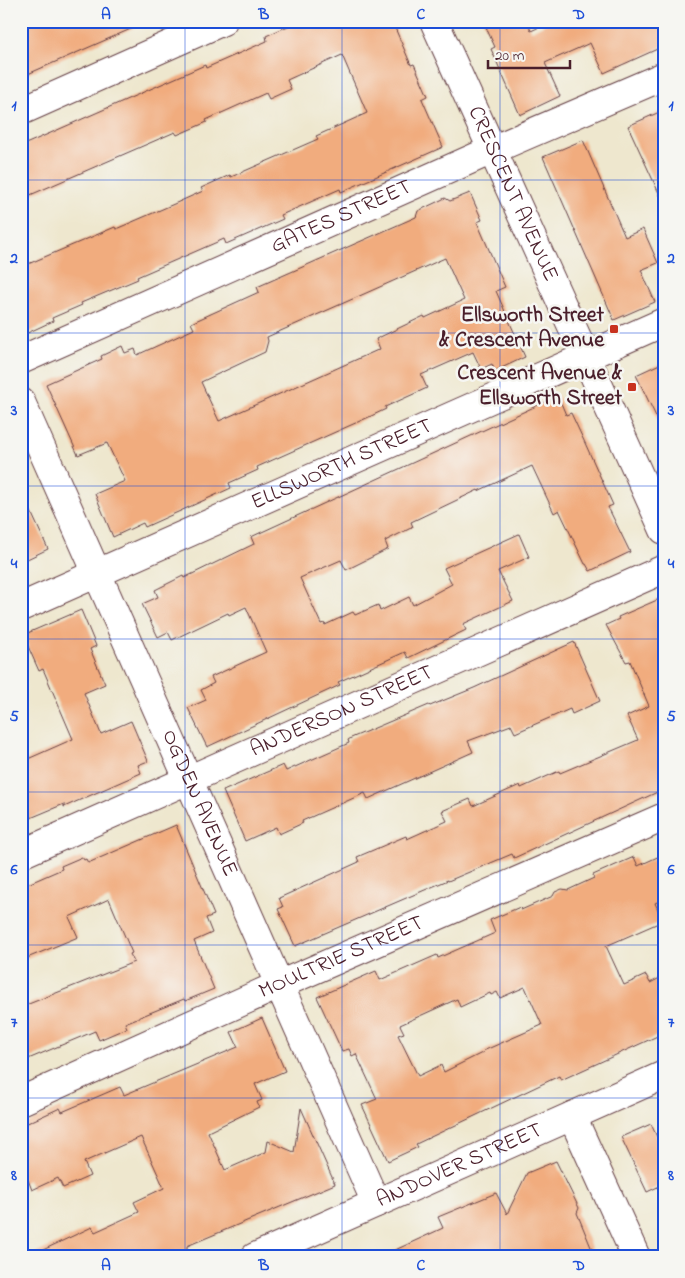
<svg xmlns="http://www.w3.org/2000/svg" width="685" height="1278" font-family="'Indie Flower',sans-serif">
  <rect width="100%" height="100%" fill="#f6f6f2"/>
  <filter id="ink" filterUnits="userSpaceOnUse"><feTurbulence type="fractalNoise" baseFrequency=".02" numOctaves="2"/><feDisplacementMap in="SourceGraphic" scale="10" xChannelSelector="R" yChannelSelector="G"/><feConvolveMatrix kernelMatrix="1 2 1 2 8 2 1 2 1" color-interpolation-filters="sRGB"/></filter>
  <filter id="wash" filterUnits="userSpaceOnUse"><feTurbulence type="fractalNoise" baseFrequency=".0096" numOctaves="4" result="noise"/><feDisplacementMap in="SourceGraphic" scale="20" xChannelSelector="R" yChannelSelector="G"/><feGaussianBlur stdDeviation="1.12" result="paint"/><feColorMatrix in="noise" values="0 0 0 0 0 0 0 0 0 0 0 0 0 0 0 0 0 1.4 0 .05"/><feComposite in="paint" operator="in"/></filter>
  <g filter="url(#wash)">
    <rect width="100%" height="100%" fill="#eee7ce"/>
    <g id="blocks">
      <g fill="#f1ac7e" fill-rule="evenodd">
        <polygon points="21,21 149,21 21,77"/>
        <polygon points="299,21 392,21 411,65 414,64 428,96 422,99 443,147 341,192 340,189 281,215 283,219 226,244 224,239 137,277 138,279 81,303 82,305 52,318 53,321 21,336 21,267 115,227 116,229 174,204 203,191 201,188 230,175 231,177 318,139 316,136 367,113 342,55 287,80 291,89 269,99 266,93 206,120 207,122 177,135 175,132 21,199 21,146 205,65 206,68 267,41 266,36"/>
        <polygon points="483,21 527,21 531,31 552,21 664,21 664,46 604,73 590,43 545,63 560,96 520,115 491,49 495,47"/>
        <polygon points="664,110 664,204 628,126"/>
        <polygon points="583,140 625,237 643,229 658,263 641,270 655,302 614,320 543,157"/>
        <path d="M470,193L482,220L477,222L505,287L496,291L525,357L495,371L492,364L481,369L473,352L421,375L427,388L385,407L386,409L369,417L257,467L258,470L229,483L231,488L145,527L143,523L113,537L95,494L125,481L107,443L78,455L46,384L102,359L101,356L122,346L125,353L135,349L137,355L194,329L191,323L259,292L257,287L416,217L418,211L439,201L445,198L450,201ZM445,258L464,300L425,318L424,316L376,339L380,349L219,421L201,382L265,352L268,341L267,337Z"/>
        <polygon points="664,362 664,433 636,375"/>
        <polygon points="558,396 566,415 571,413 585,443 613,505 608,507 630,552 590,571 586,564 585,564 559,510 554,513 532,466 478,491 478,490 411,522 413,527 385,541 388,549 346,570 341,560 300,578 321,624 324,623 325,625 353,612 355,615 378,605 380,611 409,597 413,605 452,584 444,568 519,534 529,557 498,571 513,601 463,624 466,630 408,658 405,652 338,682 340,685 207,747 188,708 206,700 201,690 214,683 211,677 266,652 246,607 229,615 228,613 172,640 168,632 158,637 142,604 158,597 155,590 183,576 184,578 254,544 251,537"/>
        <polygon points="21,490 48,549 21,562"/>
        <polygon points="664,597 664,789 514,858 512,854 448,881 448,880 295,946 278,909 283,907 279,898 359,862 357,857 406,836 407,839 447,821 442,811 470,799 473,806 520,785 521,788 559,771 560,773 638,740 627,716 649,706 630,661 626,662 606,625 619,619 618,617"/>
        <polygon points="81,610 96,646 90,649 105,684 84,693 101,734 131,721 148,761 138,765 141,773 64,807 64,804 21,822 21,762 73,739 43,669 39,671 23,635"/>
        <polygon points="574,642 600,701 572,714 570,709 515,733 511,725 468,741 473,752 368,799 365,793 302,821 303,823 279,834 276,827 245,841 223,791 283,765 286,771 349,743 348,740 351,738 429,705 430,706 474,688"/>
        <polygon points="176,825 214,915 206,918 212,933 194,941 214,989 185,1001 184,999 125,1023 127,1028 99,1040 95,1031 21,1062 21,1007 134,962 130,954 132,953 109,899 69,917 78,937 27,958 21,945 21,887 62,869 61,866 82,857 84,860 86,859 88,863"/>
        <path d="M664,854V899L655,903L663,921L606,946L624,985L646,975L650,983L664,976V1033L561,1080L559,1076L416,1144L418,1147L388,1161L362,1105L377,1099L356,1054L352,1056L349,1049L342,1051L317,997L376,971L380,980L437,955L438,958L495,933L490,920L520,907L521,910L553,896L555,892L562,889L568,890L594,878L593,875L634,857L638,866ZM525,987L542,1025L483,1051L484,1052L444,1072L441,1065L418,1076L398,1035L404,1033L400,1025L457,999L460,1007L490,993L491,995L497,992L500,998Z"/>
        <polygon points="262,1018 285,1071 255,1084 262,1100 257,1102 259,1107 208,1132 225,1170 266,1152 268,1141 294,1152 301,1108 335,1184 187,1246 187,1250 171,1257 28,1257 92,1227 95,1232 139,1212 134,1202 164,1188 141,1137 84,1162 90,1176 63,1188 58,1178 32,1190 28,1180 21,1184 21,1126 60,1108 62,1112 120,1087 124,1095 238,1047 231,1032"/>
        <polygon points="651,1124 657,1137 664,1134 664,1184 647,1192 621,1137"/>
        <polygon points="556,1161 579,1208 577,1213 595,1257 380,1257 443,1228 438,1217 496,1193 507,1214 527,1173"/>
      </g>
    </g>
  </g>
  <g filter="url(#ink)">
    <use href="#blocks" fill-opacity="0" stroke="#633d43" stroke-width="1"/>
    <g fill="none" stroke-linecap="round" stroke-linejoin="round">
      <g stroke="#633d43" stroke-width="30">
        <g id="minor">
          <path id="s1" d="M434,21L664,530"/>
          <polyline points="21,111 223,21"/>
          <path id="s2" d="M21,360L492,150L664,76"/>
          <path id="s3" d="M21,402L376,1203"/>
          <path id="s4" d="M21,607L664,322"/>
          <path id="s5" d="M21,854L664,569"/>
          <path id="s6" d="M21,1101L279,985L664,817"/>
          <polyline points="572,1116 636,1257"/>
          <path id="s7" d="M255,1257L664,1075"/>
        </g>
      </g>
      <use href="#minor" stroke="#fff" stroke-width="28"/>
    </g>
  </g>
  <path fill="none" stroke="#1d4ed8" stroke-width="1" stroke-opacity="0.55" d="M185,21V1257M342,21V1257M500,21V1257M21,180H664M21,333H664M21,486H664M21,639H664M21,792H664M21,945H664M21,1098H664"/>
  <g fill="#c8321e" stroke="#f6f6f2" stroke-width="2">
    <rect x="609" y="324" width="10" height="10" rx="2.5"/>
    <rect x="627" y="382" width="10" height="10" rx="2.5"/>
  </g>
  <g text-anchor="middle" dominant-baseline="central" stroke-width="5" stroke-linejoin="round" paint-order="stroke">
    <g font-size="22" fill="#4a1f2b" stroke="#f6f6f2">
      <text stroke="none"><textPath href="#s1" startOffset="190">CRESCENT AVENUE</textPath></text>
      <text stroke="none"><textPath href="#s2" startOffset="351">GATES STREET</textPath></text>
      <text stroke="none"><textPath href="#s4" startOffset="351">ELLSWORTH STREET</textPath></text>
      <text stroke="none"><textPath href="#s5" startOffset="351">ANDERSON STREET</textPath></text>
      <text stroke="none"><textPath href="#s3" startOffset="439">OGDEN AVENUE</textPath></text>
      <text stroke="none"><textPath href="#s6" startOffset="351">MOULTRIE STREET</textPath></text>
      <text stroke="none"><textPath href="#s7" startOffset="224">ANDOVER STREET</textPath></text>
    </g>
    <g font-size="22" font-weight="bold" fill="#4a1f2b" stroke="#f6f6f2" text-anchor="end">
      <text x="604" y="316">Ellsworth Street<tspan x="604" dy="25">&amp; Crescent Avenue</tspan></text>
      <text x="622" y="374">Crescent Avenue &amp;<tspan x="622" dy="25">Ellsworth Street</tspan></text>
    </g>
  </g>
  <rect width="685" height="1278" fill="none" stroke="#f6f6f2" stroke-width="55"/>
  <path d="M488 60v8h82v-8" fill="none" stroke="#4a1f2b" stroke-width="2.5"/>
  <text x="495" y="60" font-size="15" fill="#4a1f2b" stroke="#f6f6f2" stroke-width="4" paint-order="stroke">20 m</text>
  <rect x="28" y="28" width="630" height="1222" fill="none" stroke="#1d4ed8" stroke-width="2"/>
  <g font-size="16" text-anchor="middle" font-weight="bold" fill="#1d4ed8">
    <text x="106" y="19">A</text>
    <text x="264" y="19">B</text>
    <text x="421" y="19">C</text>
    <text x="579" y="19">D</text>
    <text x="14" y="110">1</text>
    <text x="671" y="110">1</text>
    <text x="14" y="263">2</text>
    <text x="671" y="263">2</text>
    <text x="14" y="415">3</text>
    <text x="671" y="415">3</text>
    <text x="14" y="568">4</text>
    <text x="671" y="568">4</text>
    <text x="14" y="721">5</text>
    <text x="671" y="721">5</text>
    <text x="14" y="874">6</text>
    <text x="671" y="874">6</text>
    <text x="14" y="1027">7</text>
    <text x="671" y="1027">7</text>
    <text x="14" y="1180">8</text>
    <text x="671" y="1180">8</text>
    <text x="106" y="1270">A</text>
    <text x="264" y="1270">B</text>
    <text x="421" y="1270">C</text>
    <text x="579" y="1270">D</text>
  </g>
</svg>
